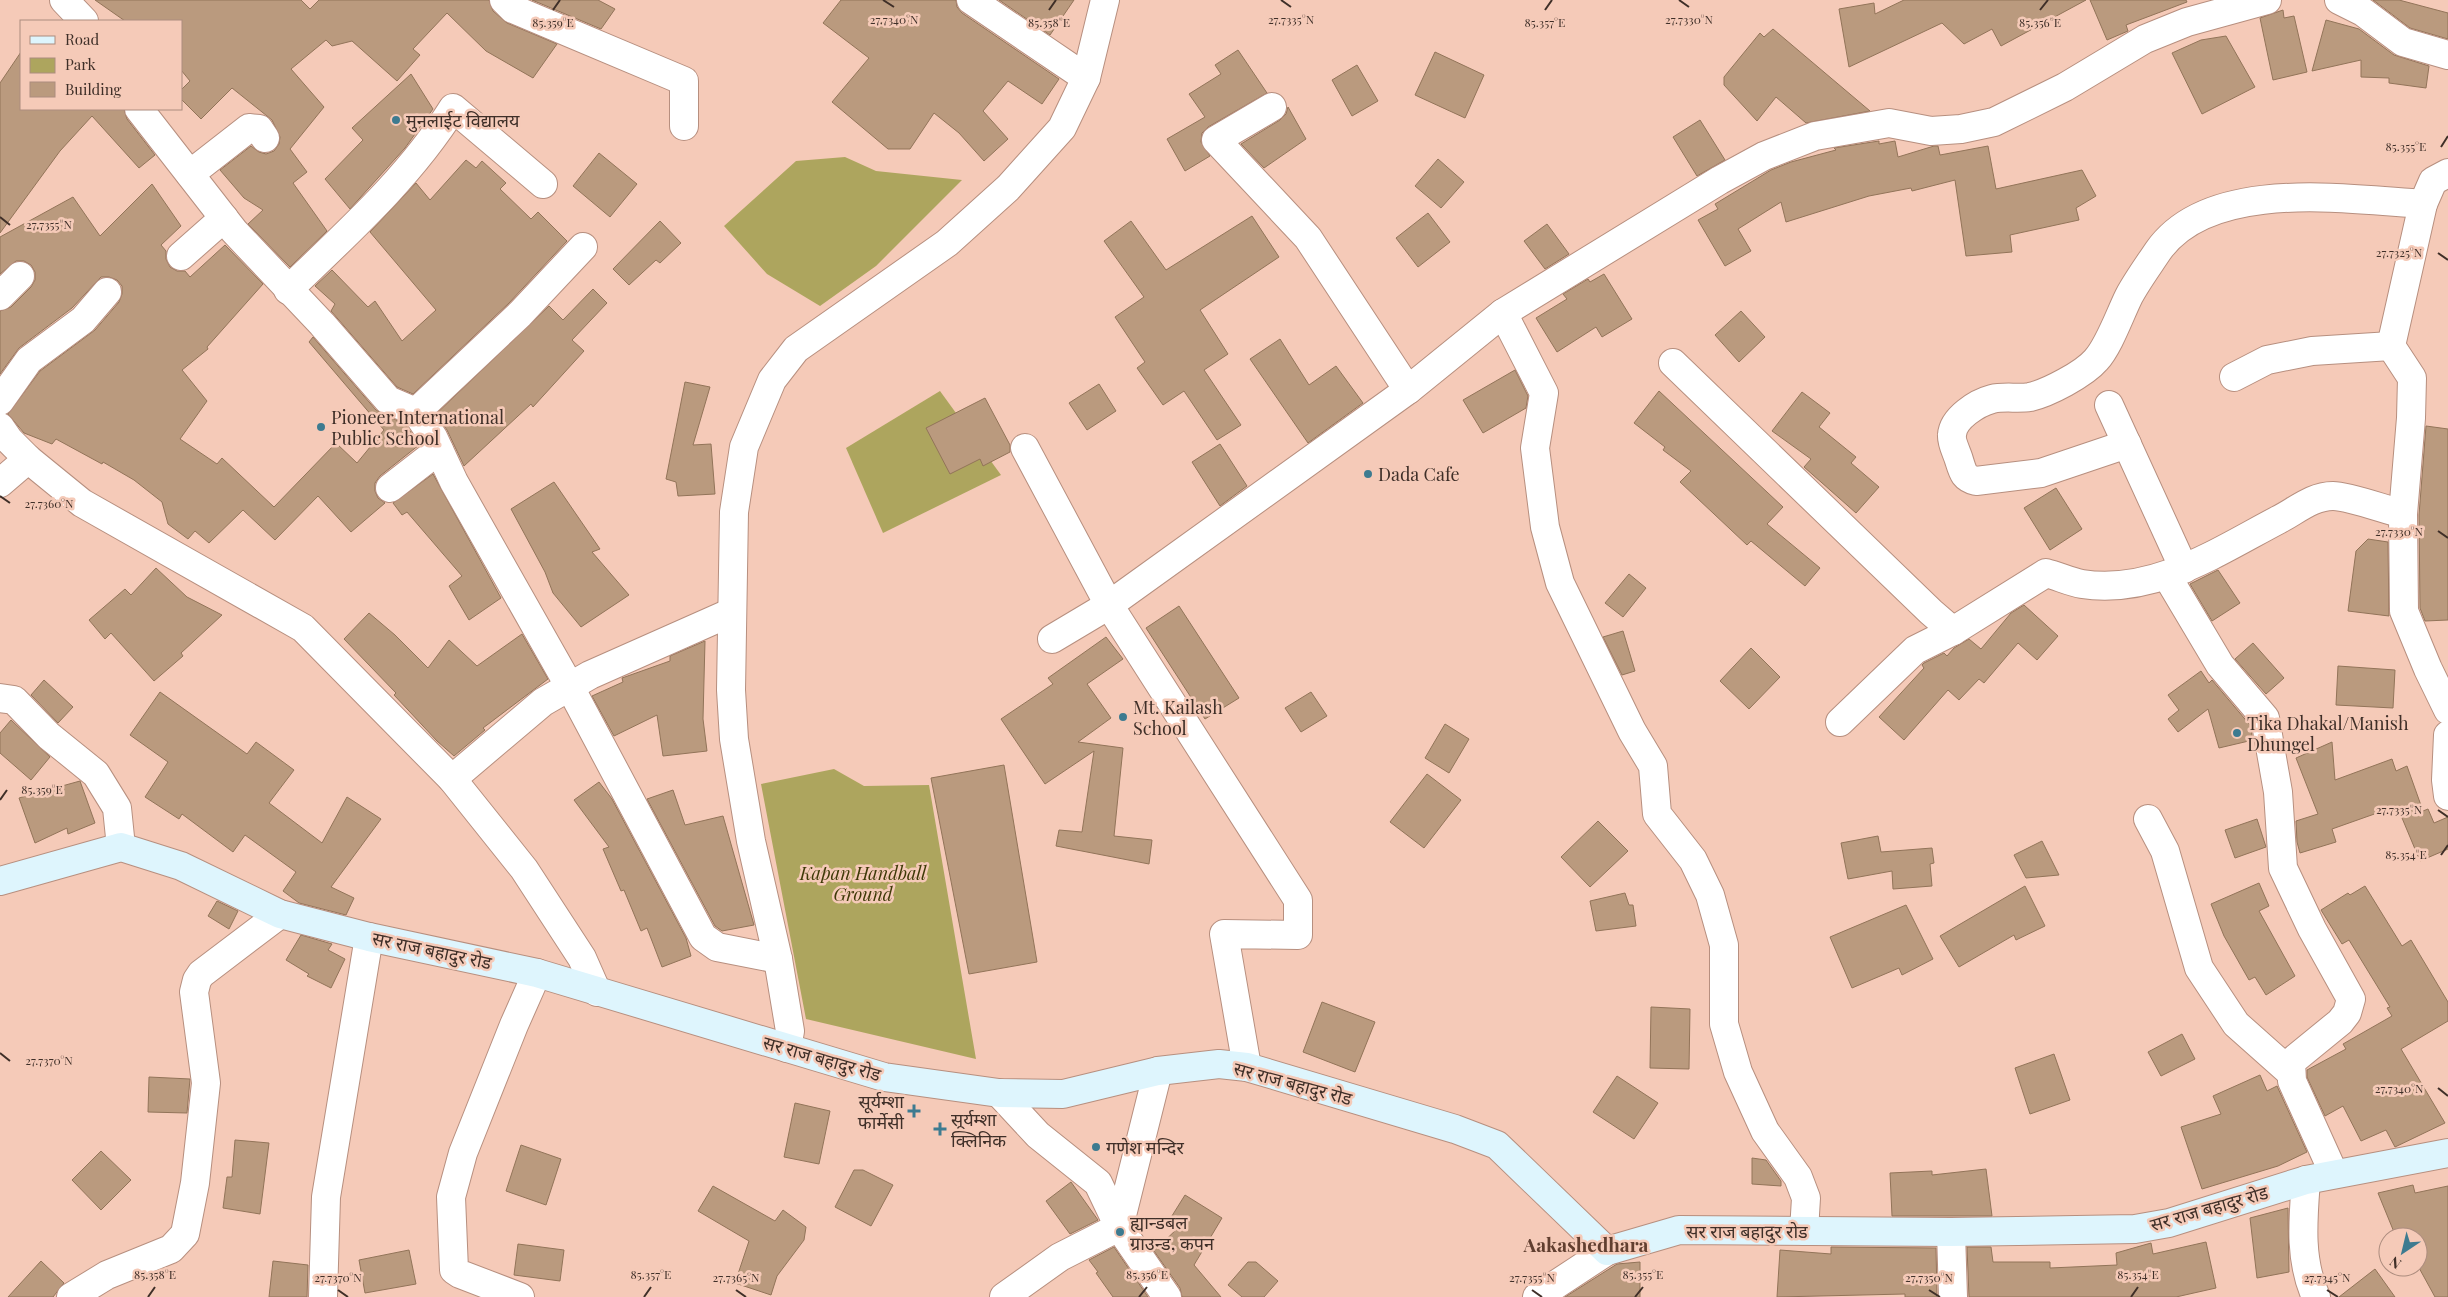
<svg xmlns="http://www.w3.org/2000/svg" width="2448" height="1297" font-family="'Playfair Display','Noto Sans Devanagari',serif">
  <rect width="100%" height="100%" fill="#f5cab8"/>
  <g fill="#ada55e">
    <polygon points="845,157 876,171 962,180 876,266 820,306 767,274 724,226 796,161"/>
    <polygon points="940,391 1001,475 883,533 846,448"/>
    <polygon points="834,769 864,786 929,785 976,1059 806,1019 761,784"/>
  </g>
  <g fill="#ba9a7e" stroke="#927459">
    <polygon points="95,0 301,0 310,9 319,0 489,0 493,11 507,23 557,44 533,78 486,51 447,13 413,49 420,55 397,81 352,41 332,46 326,40 291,69 324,107 290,149 307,172 293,183 327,231 290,267 248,224 263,210 244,198 220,170 251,146 259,152 266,154 274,151 279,144 280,137 272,120 232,88 201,119 181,99 181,90 190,81 181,70 181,21 125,21"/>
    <polygon points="532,0 598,0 615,9 601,29"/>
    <polygon points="841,0 956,0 957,7 962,13 1059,79 1042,104 1008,81 983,111 1008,139 984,161 959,133 934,113 910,149 888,149 832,102 869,58 823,23"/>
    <polygon points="999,0 1074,0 1050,35"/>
    <polygon points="1904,0 2086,0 2001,46 1992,29 1964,44 1942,23 1849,67 1839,9 1874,3 1875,14"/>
    <polygon points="2090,0 2186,0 2187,2 2126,25 2128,31 2107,40"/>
    <polygon points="2373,0 2399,0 2448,13 2448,39 2410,28"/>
    <polygon points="2283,10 2284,18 2294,16 2307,72 2273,80 2260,18"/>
    <polygon points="2326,20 2359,29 2394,55 2429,66 2426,88 2389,83 2389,78 2361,77 2361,60 2312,71"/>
    <polygon points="1773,29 1870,111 1806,123 1776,97 1757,121 1724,85 1724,77 1760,33 1764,37"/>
    <polygon points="2226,36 2255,87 2202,114 2172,53 2201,40"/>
    <polygon points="1238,50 1267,93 1208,127 1202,133 1201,142 1210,156 1185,171 1167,139 1205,117 1189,94 1221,74 1215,65"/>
    <polygon points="21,52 21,109 124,109 127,119 155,155 139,168 92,116 60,151 0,233 0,83"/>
    <polygon points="1435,52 1484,75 1465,118 1415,95"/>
    <polygon points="1357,65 1378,101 1352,116 1332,80"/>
    <polygon points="411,74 433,109 405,148 350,209 325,179 363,140 352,128"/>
    <polygon points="1288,107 1306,139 1264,168 1241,144 1280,120 1286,114"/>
    <polygon points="1700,120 1725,160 1697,176 1673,137"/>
    <polygon points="1879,141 1879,144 1895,141 1898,157 1934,146 1938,146 1940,155 1988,146 1996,189 2082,170 2096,196 2076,208 2079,220 2010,235 2012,252 1966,256 1955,180 1912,191 1911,188 1869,196 1786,222 1781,202 1738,229 1751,251 1725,266 1698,220 1718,209 1715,204 1771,170 1791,162 1836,150 1834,148"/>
    <polygon points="599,153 637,184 610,217 573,186"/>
    <polygon points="1438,159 1464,182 1441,208 1415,186"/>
    <polygon points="466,160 476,168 482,161 506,183 500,189 531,219 538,212 567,241 509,303 413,394 397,387 331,311 335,304 315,286 332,270 368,307 375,301 402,341 436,310 370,232 416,183 430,200"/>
    <polygon points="152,184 181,226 161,245 166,251 166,259 170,267 177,271 185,271 190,277 225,245 263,284 207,347 208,349 182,370 207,401 180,439 217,464 222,458 274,507 336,443 357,463 384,430 309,342 313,337 376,410 406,425 419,445 380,476 375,483 375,491 378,498 385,503 351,532 318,496 275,540 243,510 209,543 195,531 188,539 168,524 162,502 134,480 103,462 102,464 56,439 52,444 24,433 8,414 40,371 95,330 119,302 122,294 122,286 117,280 109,277 101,277 72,308 19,348 0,374 0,311 11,307 31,287 35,280 35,272 31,265 24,261 16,261 0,274 0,237 73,197 100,236"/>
    <polygon points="1428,213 1450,242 1418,267 1396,238"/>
    <polygon points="1252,216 1279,257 1200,310 1228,354 1204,370 1241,425 1217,440 1184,391 1163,405 1137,368 1145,362 1115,317 1144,297 1104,241 1131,221 1166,270"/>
    <polygon points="660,221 681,243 660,263 656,260 629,285 613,269"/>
    <polygon points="1547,224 1569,254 1545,269 1524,241"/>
    <polygon points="1604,274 1632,319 1602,337 1596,327 1557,352 1536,318 1567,299 1563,294 1588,279 1590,282"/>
    <polygon points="593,289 607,303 572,340 584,351 533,407 531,404 464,466 447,430 436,414 549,306 563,320"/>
    <polygon points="1741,311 1765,337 1739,362 1715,335"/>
    <polygon points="1280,339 1309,385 1336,366 1363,403 1308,443 1250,359"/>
    <polygon points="1515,370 1528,396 1526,408 1483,433 1463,400"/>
    <polygon points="685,382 710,387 693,445 711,444 715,494 678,496 676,482 666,479"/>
    <polygon points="1099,384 1116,411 1087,430 1069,403"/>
    <polygon points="1659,391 1783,507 1767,524 1820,568 1805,586 1751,541 1747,545 1680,482 1691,471 1663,450 1665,447 1634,423"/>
    <polygon points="1802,392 1830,413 1819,427 1856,457 1851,463 1879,487 1856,513 1804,467 1811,459 1772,431"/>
    <polygon points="985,398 1010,445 1010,452 983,466 980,459 950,474 926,428"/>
    <polygon points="2426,426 2448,429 2448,620 2425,621 2420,608 2419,515"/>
    <polygon points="1220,444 1247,486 1220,506 1192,462"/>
    <polygon points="433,474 501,598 469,620 449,586 462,576 407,512 402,515 393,503"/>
    <polygon points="554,482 600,549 592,552 629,595 581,627 553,593 545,572 511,509"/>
    <polygon points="2056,488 2082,529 2050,550 2024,508"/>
    <polygon points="2368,539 2388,542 2389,616 2348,611 2356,551"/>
    <polygon points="156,568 187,597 222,615 181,653 183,656 154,681 111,633 105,639 89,620 125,589 131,595"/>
    <polygon points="2218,570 2240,603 2212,621 2190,584"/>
    <polygon points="1629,574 1646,588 1623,617 1605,603"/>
    <polygon points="2024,605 2058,636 2037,660 2018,643 1984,683 1979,679 1959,700 1948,690 1904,740 1879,717 1924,668 1922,665 1924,663 1944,653 1947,656 1954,648 1969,639 1981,649 2011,613"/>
    <polygon points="1179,606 1239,698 1205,719 1146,628"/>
    <polygon points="369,613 395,635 428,668 449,640 477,666 522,634 548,679 483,728 485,730 454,756 437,741 394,695 396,693 344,639"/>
    <polygon points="1623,631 1635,671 1622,675 1603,637"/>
    <polygon points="1106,637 1123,659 1087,684 1111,718 1078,742 1123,748 1114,836 1152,840 1149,864 1056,846 1059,830 1082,832 1094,751 1045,784 1001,719 1053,684 1048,678"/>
    <polygon points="705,641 703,719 707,751 663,756 657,715 614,736 592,696 623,682 622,678 670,661 670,656"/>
    <polygon points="2253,643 2284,678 2266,694 2235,659"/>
    <polygon points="1751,648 1780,677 1749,709 1720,681"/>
    <polygon points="2338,666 2395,670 2393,708 2336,705"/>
    <polygon points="2201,671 2209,683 2212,680 2250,725 2253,740 2219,748 2208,709 2178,732 2168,719 2179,710 2168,695"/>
    <polygon points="44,680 73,707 58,723 31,695"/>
    <polygon points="160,692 247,754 256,742 294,770 269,803 322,843 347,797 381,819 331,887 354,898 346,915 299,903 283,891 296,872 245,835 233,852 182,814 179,819 145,797 168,762 130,735"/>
    <polygon points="1311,692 1327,716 1301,732 1285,708"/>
    <polygon points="11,720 50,757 31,780 0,753 0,733"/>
    <polygon points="1445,724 1469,739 1449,773 1425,758"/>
    <polygon points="2332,742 2335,780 2392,759 2396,771 2407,766 2423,811 2428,809 2434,823 2448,817 2448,849 2420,861 2397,806 2332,829 2336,842 2300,853 2297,842 2296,821 2318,814 2296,758"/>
    <polygon points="1004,765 1037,962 969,974 931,778"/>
    <polygon points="1427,774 1461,800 1424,848 1390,822"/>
    <polygon points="80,781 95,823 68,834 67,828 35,843 19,798"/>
    <polygon points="599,782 612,799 686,938 691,956 662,967 647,928 641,931 624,890 621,891 603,849 609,847 574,800"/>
    <polygon points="673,790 685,825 723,816 754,925 722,931 715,926 647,799"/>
    <polygon points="2257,819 2266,847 2235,858 2225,830"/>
    <polygon points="1598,821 1628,851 1590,887 1561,857"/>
    <polygon points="1878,836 1881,852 1932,848 1934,863 1930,864 1932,886 1893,889 1892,871 1848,879 1841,843"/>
    <polygon points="2042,841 2059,875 2026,878 2014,855"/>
    <polygon points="2259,883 2269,906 2259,911 2295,976 2266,995 2255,977 2249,980 2224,936 2211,904"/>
    <polygon points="2025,886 2045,926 2016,940 2014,935 1959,967 1940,936"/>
    <polygon points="2365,886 2402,946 2411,940 2448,1002 2448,1021 2401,1049 2445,1123 2395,1147 2386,1130 2361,1141 2343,1106 2325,1116 2307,1077 2307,1070 2346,1049 2343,1044 2392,1016 2387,1008 2390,1007 2349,940 2342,944 2321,910 2348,893 2350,895"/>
    <polygon points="1625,893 1629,905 1633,905 1636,926 1596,931 1590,901"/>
    <polygon points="217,901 238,911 229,929 208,916"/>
    <polygon points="1906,905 1933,959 1902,975 1899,968 1852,988 1830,937"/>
    <polygon points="301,935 332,944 328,950 345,959 331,988 307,976 309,974 286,960"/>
    <polygon points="1322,1002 1375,1022 1355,1072 1303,1052"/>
    <polygon points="1651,1007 1690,1009 1689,1069 1650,1068"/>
    <polygon points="2182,1034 2195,1059 2161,1076 2148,1052"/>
    <polygon points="2054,1054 2070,1100 2030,1114 2015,1068"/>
    <polygon points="2260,1075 2267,1091 2277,1086 2307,1152 2278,1166 2202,1189 2181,1127 2221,1114 2213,1096"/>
    <polygon points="1617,1076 1658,1103 1634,1139 1593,1112"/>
    <polygon points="149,1077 190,1079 187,1113 148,1112"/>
    <polygon points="795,1103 830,1111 819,1164 784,1157"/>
    <polygon points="235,1140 269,1143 260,1214 223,1208 227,1177 232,1177"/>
    <polygon points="521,1145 561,1159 546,1205 506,1191"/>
    <polygon points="101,1151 131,1180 101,1210 72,1180"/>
    <polygon points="1752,1158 1766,1160 1781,1181 1781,1186 1752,1184"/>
    <polygon points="1986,1169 1992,1216 1892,1216 1890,1173 1932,1171 1932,1175"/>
    <polygon points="854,1170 863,1170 893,1185 871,1226 835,1207"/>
    <polygon points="1071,1182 1098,1220 1070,1234 1046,1201"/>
    <polygon points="2413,1185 2415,1193 2448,1186 2448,1297 2435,1297 2418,1266 2418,1237 2396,1237 2378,1193"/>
    <polygon points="713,1186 775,1221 783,1210 806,1227 804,1240 777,1276 771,1295 735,1283 749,1241 698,1211"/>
    <polygon points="1185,1195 1222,1218 1194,1265 1221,1297 1182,1297 1180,1288 1154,1251 1180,1226 1170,1219"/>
    <polygon points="2288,1208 2289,1272 2257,1278 2250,1218"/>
    <polygon points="2206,1242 2216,1288 2176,1297 1969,1297 1967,1247 1991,1247 1993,1262 2050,1262 2050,1268 2117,1265 2116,1253 2151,1243 2153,1254"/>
    <polygon points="518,1244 564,1250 560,1281 514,1275"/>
    <polygon points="1114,1247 1148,1297 1113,1297 1096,1273 1098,1272 1089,1260"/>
    <polygon points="1831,1247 1936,1248 1937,1297 1905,1297 1905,1294 1777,1297 1780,1250 1831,1254"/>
    <polygon points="409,1250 416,1284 365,1293 359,1260"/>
    <polygon points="41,1261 64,1283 53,1297 8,1297"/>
    <polygon points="273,1261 308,1265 307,1297 269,1297"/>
    <polygon points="1248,1262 1256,1262 1278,1281 1264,1297 1242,1297 1228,1285"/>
    <polygon points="1640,1262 1640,1297 1565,1297 1617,1264"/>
    <polygon points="2375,1269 2395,1297 2339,1297"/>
  </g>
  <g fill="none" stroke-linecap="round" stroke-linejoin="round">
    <g stroke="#b78f7f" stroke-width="30">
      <g id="street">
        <polyline points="64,0 84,21"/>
        <polyline points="504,0 513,9 684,81 684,126"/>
        <polyline points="971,0 1086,78"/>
        <polyline points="2339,0 2363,12 2403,42 2448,55"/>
        <polyline points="1272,107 1216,140 1308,238 1408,390"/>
        <polyline points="139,109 234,231 322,324 388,400 416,412 433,437 454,482 570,687 703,937 717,947 778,959"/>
        <polyline points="2448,173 2433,181 2423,204 2391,346 2412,378 2411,418 2403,514 2404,611 2428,669 2448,710"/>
        <polyline points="190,174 249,128 259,129 265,138"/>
        <polyline points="181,256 224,218"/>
        <path d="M288,290C347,233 409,178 453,108L543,184"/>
        <polyline points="0,296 20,276"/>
        <polyline points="1503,313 1544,393 1535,448 1545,527 1560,583 1632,731 1653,766 1657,814 1693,860 1710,895 1724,945 1724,1024 1738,1072 1765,1131 1798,1177 1806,1198 1804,1231"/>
        <polyline points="1673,363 1931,612 1953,631"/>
        <polyline points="2234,377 2267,360 2312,351 2391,346"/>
        <polyline points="0,401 29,360 83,320 107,292"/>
        <polyline points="2109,405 2184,569"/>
        <polyline points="416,412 520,314 583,247"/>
        <polyline points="0,427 9,440 28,459 82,503 303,628 452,779 524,869 582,958 597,992"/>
        <path d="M2127,444L2041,473L1976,481C1964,478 1963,473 1959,460C1957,453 1951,442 1952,435C1953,418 1977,403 1992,399C2004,396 2018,399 2030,397C2048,393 2084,374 2096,360C2109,346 2120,314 2129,296C2137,281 2148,266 2158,251C2209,178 2345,199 2423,204"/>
        <polyline points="1025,448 1109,605 1298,900 1298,935 1224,934 1247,1067"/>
        <polyline points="0,483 28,459"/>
        <polyline points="390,488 439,450"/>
        <polyline points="2167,576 2220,665 2265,718 2278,792 2283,868 2312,929 2351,999 2347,1013 2340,1022 2291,1062 2292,1081 2334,1174"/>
        <polyline points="1052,639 1109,605 1408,390 1503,313 1720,180 1764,156 1815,136 1889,123 1931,131 1961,129 1994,122 2065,87 2145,39 2187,22 2267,0"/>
        <polyline points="0,698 14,700 49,736 96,774 117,808 121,847"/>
        <path d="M1840,722L1915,650L1953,631L2046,573C2058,576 2070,582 2082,584C2154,595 2217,552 2278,520C2296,511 2312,496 2333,496C2349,496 2386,510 2403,514"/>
        <polyline points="2448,735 2446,780 2448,796"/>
        <polyline points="452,779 543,702 590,675 732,612"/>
        <polyline points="2148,819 2165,851 2199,968 2236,1024 2290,1072"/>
        <polyline points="787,1048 790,1031 778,959 751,841 734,739 731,690 734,512 744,447 772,380 796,349 947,243 1008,188 1062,128 1086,78 1105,0"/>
        <polyline points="999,1093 1038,1135 1098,1183 1119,1227 1167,1297"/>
        <path d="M2306,1180C2303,1220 2299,1260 2316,1297"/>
        <polyline points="1951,1232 1953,1297"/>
        <polyline points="71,1297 107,1275 171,1249 185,1234 195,1183 206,1083 194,992 197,980 201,974 280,914"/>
        <polyline points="323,1297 326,1197 369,937"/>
        <polyline points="520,1297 460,1274 454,1270 451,1197 463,1153 514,1025 537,973"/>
        <polyline points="1004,1297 1060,1257 1119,1227 1158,1071"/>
        <polyline points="1537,1297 1607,1251"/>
      </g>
    </g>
    <g stroke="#b78f7f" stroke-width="30">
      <polyline id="secondary" points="0,881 121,847 181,866 280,914 369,937 537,973 884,1077 999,1093 1063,1094 1158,1071 1219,1064 1247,1067 1455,1129 1497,1145 1607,1251 1679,1230 1951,1232 2135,1229 2169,1223 2306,1180 2448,1153"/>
    </g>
    <use href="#street" stroke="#fff" stroke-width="28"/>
    <use href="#secondary" stroke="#def5fd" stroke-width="28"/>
  </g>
  <path fill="none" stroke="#3f2f28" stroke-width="2" d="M883,0L894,7M1281,0L1291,7M1679,0L1689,7M553,10L560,0M1049,10L1056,0M1545,10L1552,0M2040,10L2048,0M2441,147L2448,136M0,217L10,225M2438,253L2448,260M0,496L10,503M2438,531L2448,538M0,800L7,790M2438,810L2448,817M2441,855L2448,845M0,1053L10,1061M2438,1088L2448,1096M338,1290L348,1297M736,1290L746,1297M1532,1290L1542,1297M1929,1290L1940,1297M2327,1290L2338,1297M148,1297L155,1287M644,1297L651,1287M1139,1297L1147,1287M1635,1297L1643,1287M2131,1297L2138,1287"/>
  <g fill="#3d7b90" stroke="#f5cab8" stroke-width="2">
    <circle cx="396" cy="120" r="5"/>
    <circle cx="321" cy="427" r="5"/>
    <circle cx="1368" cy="474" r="5"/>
    <circle cx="1123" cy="717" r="5"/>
    <circle cx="2237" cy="733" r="5"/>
    <path d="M911.5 1103.5h5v5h5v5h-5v5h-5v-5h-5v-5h5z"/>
    <path d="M937.5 1121.5h5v5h5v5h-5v5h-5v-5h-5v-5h5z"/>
    <circle cx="1096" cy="1147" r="5"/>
    <circle cx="1120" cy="1232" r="5"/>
  </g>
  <g text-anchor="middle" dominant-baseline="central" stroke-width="5" stroke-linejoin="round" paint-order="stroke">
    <g font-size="18" fill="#3f2f28" stroke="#f5cab8" text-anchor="start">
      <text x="406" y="120">मुनलाईट विद्यालय</text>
      <text x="331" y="417">Pioneer International<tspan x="331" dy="21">Public School</tspan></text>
      <text x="1378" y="474">Dada Cafe</text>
      <text x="1133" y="707">Mt. Kailash<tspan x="1133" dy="21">School</tspan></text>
      <text x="2247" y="723">Tika Dhakal/Manish<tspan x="2247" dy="21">Dhungel</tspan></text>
      <text x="904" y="1101" text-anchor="end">सूर्यम्शा<tspan x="904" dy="21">फार्मेसी</tspan></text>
      <text x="951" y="1119">सूर्यम्शा<tspan x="951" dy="21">क्लिनिक</tspan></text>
      <text x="1106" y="1147">गणेश मन्दिर</text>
      <text x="1130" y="1222">ह्यान्डबल<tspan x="1130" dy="21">ग्राउन्ड, कपन</tspan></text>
    </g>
    <g font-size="18" font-style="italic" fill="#3e3907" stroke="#f5cab8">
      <text x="863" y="873">Kapan Handball<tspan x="863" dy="21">Ground</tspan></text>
    </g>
    <g font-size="18" fill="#3f2f28" stroke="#f5cab8">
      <text transform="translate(432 950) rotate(12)">सर राज बहादुर रोड</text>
      <text transform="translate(822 1058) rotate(16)">सर राज बहादुर रोड</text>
      <text transform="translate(1293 1083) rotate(15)">सर राज बहादुर रोड</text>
      <text transform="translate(2209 1208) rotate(-16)">सर राज बहादुर रोड</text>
      <text x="1747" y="1231">सर राज बहादुर रोड</text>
    </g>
    <g font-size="19" font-weight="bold" fill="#613f30" stroke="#f5cab8">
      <text x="1586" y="1244">Aakashedhara</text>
    </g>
  </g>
  <g font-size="12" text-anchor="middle" fill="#3f2f28" stroke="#f5cab8" stroke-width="5" stroke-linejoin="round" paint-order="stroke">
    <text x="1689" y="24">27.7330°N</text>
    <text x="894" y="24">27.7340°N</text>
    <text x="1291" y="24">27.7335°N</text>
    <text x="553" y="27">85.359°E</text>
    <text x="1049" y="27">85.358°E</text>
    <text x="1545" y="27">85.357°E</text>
    <text x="2040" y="27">85.356°E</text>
    <text x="2406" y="151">85.355°E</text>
    <text x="49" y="229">27.7355°N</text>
    <text x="2399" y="257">27.7325°N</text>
    <text x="49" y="508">27.7360°N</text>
    <text x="2399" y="536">27.7330°N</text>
    <text x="42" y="794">85.359°E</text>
    <text x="2399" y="814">27.7335°N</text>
    <text x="2406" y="859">85.354°E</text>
    <text x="49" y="1065">27.7370°N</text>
    <text x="2399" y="1093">27.7340°N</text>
    <text x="155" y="1279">85.358°E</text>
    <text x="651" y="1279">85.357°E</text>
    <text x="1147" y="1279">85.356°E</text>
    <text x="1643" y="1279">85.355°E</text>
    <text x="2138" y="1279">85.354°E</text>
    <text x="338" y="1282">27.7370°N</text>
    <text x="736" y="1282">27.7365°N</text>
    <text x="1532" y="1282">27.7355°N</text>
    <text x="1929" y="1282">27.7350°N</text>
    <text x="2327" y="1282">27.7345°N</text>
  </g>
  <rect x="20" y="20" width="162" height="90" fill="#f5cab8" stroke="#ac8c7e"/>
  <rect x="30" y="36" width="25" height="8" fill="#def5fd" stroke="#ac8c7e"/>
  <text x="65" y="45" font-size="15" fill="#3f2f28">Road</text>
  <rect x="30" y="58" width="25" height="15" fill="#ada55e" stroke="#ac8c7e"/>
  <text x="65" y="70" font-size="15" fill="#3f2f28">Park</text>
  <rect x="30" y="82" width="25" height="15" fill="#ba9a7e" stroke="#ac8c7e"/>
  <text x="65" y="95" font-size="15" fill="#3f2f28">Building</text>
  <g transform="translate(2403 1252) rotate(215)"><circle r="24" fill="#f5cab8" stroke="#ac8c7e"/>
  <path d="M0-4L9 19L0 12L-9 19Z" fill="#3d7b90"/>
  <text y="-8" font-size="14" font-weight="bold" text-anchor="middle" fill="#3f2f28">N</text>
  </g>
</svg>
